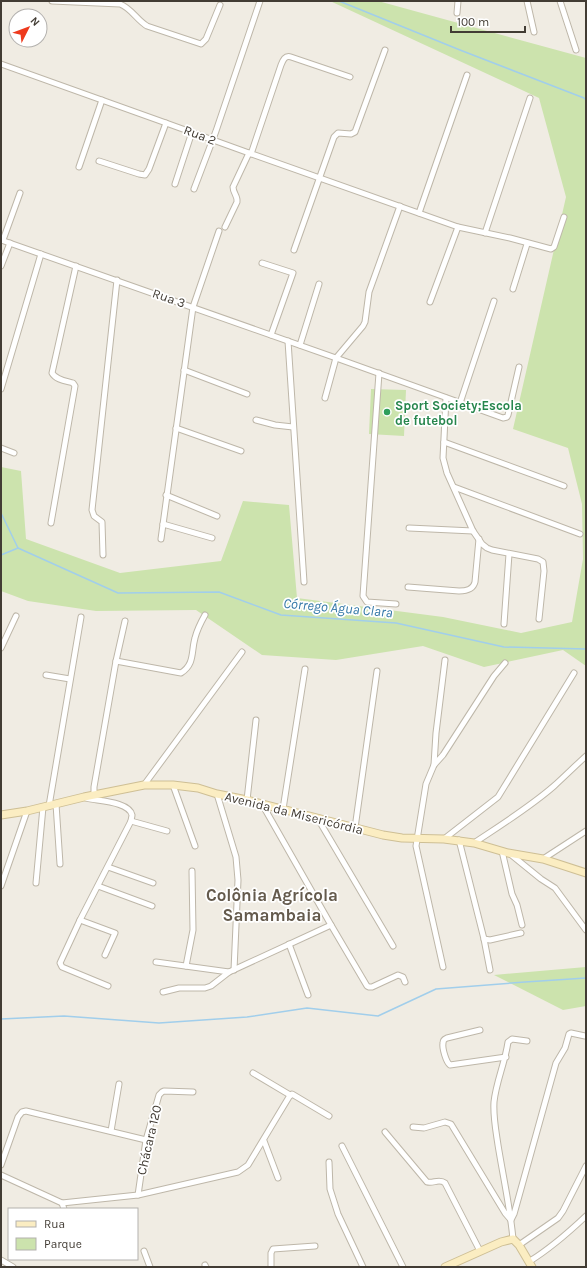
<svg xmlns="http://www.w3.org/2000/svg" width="587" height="1268" font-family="Karla,sans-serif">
  <rect width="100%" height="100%" fill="#f0ece3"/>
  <g fill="#cce3ad">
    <polygon points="330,1 378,1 586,58 586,666 563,650 484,667 423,646 336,660 262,655 196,610 96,611 28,601 1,591 1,467 21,471 26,539 120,573 221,561 243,501 289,505 297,598 443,617 521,633 572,622 583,559 582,504 568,448 513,429 566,197 539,98"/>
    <polygon points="371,389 406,390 404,436 369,434"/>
    <polygon points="586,967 586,1006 563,1010 494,975"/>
  </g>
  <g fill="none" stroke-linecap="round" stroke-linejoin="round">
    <g stroke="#a1ceeb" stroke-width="1.5">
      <polyline points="339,1 460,50 584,98 586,100"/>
      <polyline points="1,513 18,548 118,593 219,592 281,615 396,623 504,647 586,649"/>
      <polyline points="1,555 18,548"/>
      <polyline points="1,1019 64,1016 159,1023 247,1017 307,1008 378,1016 436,989 525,982 586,978"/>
    </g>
    <g stroke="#beb7a9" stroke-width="7">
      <g id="street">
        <path d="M52,1L120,4C131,8 137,20 147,26L201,44L206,39L220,5"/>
        <polyline points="527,1 534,32"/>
        <polyline points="560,1 576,50"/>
        <polyline points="457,13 458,1"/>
        <polyline points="1,64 166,123 249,153 458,227 510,238 551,249 554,247 564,217"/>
        <path d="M251,154L281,65C283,60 285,55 291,57L350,77"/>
        <polyline points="99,161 139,174 145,175 149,169 166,123"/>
        <polyline points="79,167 102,100"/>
        <polyline points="175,184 192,132"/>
        <polyline points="194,189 216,131 260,1"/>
        <polyline points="419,213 467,75"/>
        <path d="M225,227L237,202C238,196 233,193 233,187L249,153"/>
        <polyline points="485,233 530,98"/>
        <polyline points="1,240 336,358 503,418 507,417 508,415 519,367"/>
        <polyline points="3,240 20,193"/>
        <polyline points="294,250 334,137 338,133 351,134 355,132 385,50"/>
        <polyline points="262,263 293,273 271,335"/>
        <polyline points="1,266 10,243"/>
        <polyline points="513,289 527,244"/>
        <polyline points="430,302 458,227"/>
        <polyline points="288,341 304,582"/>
        <polyline points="300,345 319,284"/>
        <polyline points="184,370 247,394"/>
        <polyline points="379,373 363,596 367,602 396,604"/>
        <polyline points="1,389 41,254"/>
        <polyline points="325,398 336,358 363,326 365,322 369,292 400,206"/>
        <polyline points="446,398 443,458 447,473 473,531 482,544 487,548 492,550 538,559 543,562 544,571 539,619"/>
        <polyline points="460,403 494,301"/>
        <polyline points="256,420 275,425 293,427"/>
        <polyline points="176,428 241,451"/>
        <polyline points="444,442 564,486"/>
        <polyline points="1,448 14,453"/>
        <polyline points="454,487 580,534"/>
        <polyline points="166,495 217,516"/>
        <path d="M51,523L75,386L73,383C66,381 56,380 52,373L76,266"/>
        <polyline points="163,524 212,538"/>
        <polyline points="409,528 473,531"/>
        <polyline points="161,539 193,307 219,231"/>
        <polyline points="103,555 102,522 94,516 92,510 117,280"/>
        <path d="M408,587L459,591C466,591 473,590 475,582L479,539"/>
        <polyline points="504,624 509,554"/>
        <polyline points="1,648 16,616"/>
        <path d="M116,661L181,673C195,664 191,652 195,638C197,630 201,622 205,615"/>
        <polyline points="46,675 70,679"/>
        <polyline points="434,765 436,733 445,660"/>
        <polyline points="144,785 242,652"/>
        <polyline points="173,785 195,846"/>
        <polyline points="217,794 236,857 238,880 234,970"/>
        <polyline points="94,795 94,787 116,661 125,621"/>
        <path d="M86,798C96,801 129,801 132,815C132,817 131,819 131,821L80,920L60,963L62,967L108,986"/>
        <polyline points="247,800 256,720"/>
        <polyline points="56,804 60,864"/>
        <polyline points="262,804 331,925 367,986 369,987 372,987 398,975 403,977 405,982"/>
        <polyline points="49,806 81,617"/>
        <polyline points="283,809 305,669"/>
        <polyline points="318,819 393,946"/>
        <polyline points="131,821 167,831"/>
        <polyline points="355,828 377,671"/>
        <polyline points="444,839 498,797 574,673"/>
        <polyline points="459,840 484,939 490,970"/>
        <path d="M474,843C501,825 530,807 554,786C565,776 575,766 586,756"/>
        <polyline points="502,851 512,894 517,905 522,925"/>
        <polyline points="509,853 541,879 555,888 586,930"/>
        <polyline points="543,859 586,831"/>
        <polyline points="108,867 153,883"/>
        <polyline points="36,883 43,807"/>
        <polyline points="1,886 27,811"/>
        <polyline points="98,886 152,906"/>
        <polyline points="80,920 115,933 105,955"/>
        <polyline points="484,939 490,940 521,933"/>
        <polyline points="289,944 308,995"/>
        <polyline points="156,962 229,972"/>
        <polyline points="186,966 193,930 192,871"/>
        <polyline points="443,967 416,846 426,784 434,765 443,755 494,676 505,663"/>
        <polyline points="163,992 179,988 205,988 211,986 229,972 331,925"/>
        <path d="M480,1030L447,1038C445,1039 443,1039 443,1043C442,1048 446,1062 450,1065L506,1057"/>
        <polyline points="253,1073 290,1095"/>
        <polyline points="413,1127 424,1128 445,1122 451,1124 505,1213 511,1220 514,1214 556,1063 565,1048 569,1034 571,1033 585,1036"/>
        <polyline points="111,1131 119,1084"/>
        <path d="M385,1132L427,1182C433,1184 439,1178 445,1183L480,1251"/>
        <polyline points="264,1141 278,1178"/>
        <polyline points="342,1146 403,1267"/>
        <polyline points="329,1162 330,1189 338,1214 363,1267"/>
        <polyline points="1,1165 18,1117 22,1112 26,1111 146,1140"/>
        <polyline points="1,1175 62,1203 138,1195 238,1172 248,1165 289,1097 292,1094 329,1116"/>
        <polyline points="138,1195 146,1140 159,1095 162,1092 164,1091 193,1092"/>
        <polyline points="62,1203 64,1209"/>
        <path d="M513,1239C510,1207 503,1176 498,1145C496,1131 493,1117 494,1102C496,1082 505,1063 508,1042L512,1039L527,1041"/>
        <polyline points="519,1245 558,1218 563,1211 586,1166"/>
        <polyline points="144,1251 150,1267"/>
        <polyline points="1,1260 13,1267"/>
        <path d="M530,1261C551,1248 568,1233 586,1216"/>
        <polyline points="205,1265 206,1267"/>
        <polyline points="271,1267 271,1253 273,1249 315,1246"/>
      </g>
    </g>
    <g stroke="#cebf95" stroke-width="9">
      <g id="secondary">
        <polyline points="1,815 27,811 84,797 144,785 173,785 198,788 217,794 247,800 383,835 402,838 444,839 474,843 508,853 543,859 586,873"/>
        <polyline points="445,1267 501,1242 513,1239 519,1245 532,1267"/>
      </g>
    </g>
    <use href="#street" stroke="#fff" stroke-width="5"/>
    <use href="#secondary" stroke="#fbedc2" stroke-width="7"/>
  </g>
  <circle fill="#2e9e5b" stroke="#fff" stroke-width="1.5" cx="387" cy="412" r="4"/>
  <g text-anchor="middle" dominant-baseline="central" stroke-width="3.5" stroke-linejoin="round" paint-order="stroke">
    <g font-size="13" fill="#423c34" stroke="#fff">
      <text transform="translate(200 135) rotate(21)">Rua 2</text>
      <text transform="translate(169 298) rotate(19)">Rua 3</text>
      <text transform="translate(294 813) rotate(14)">Avenida da Misericórdia</text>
      <text transform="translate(149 1140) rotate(-77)">Chácara 120</text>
    </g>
    <g font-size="13" font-weight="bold" fill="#27864d" stroke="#fff" text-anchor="start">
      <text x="395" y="405">Sport Society;Escola<tspan x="395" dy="15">de futebol</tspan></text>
    </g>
    <g font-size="14" font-style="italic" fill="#3478a7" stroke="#fff">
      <text transform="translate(338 608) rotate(5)">Córrego Água Clara</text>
    </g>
    <g font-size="17" font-weight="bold" fill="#645a4c" stroke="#fff">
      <text x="272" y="895">Colônia Agrícola<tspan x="272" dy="20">Samambaia</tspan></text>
    </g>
  </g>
  <rect width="587" height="1268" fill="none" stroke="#423c34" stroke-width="4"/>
  <rect x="8" y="1208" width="130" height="52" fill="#ffffff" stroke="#b3b1ae"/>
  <rect x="16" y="1221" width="20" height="6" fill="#fbedc2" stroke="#b3b1ae"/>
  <text x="44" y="1228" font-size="12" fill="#423c34">Rua</text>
  <rect x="16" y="1238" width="20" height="12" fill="#cce3ad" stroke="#b3b1ae"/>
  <text x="44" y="1248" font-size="12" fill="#423c34">Parque</text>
  <g transform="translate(28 28) rotate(48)"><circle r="19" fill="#ffffff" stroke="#b3b1ae"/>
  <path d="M0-3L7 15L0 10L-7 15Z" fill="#ee3a1d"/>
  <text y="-6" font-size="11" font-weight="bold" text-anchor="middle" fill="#423c34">N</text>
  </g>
  <path d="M451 26v6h74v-6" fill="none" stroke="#423c34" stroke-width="2"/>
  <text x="457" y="26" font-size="12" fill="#423c34" stroke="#ffffff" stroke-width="3" paint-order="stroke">100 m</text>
</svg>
